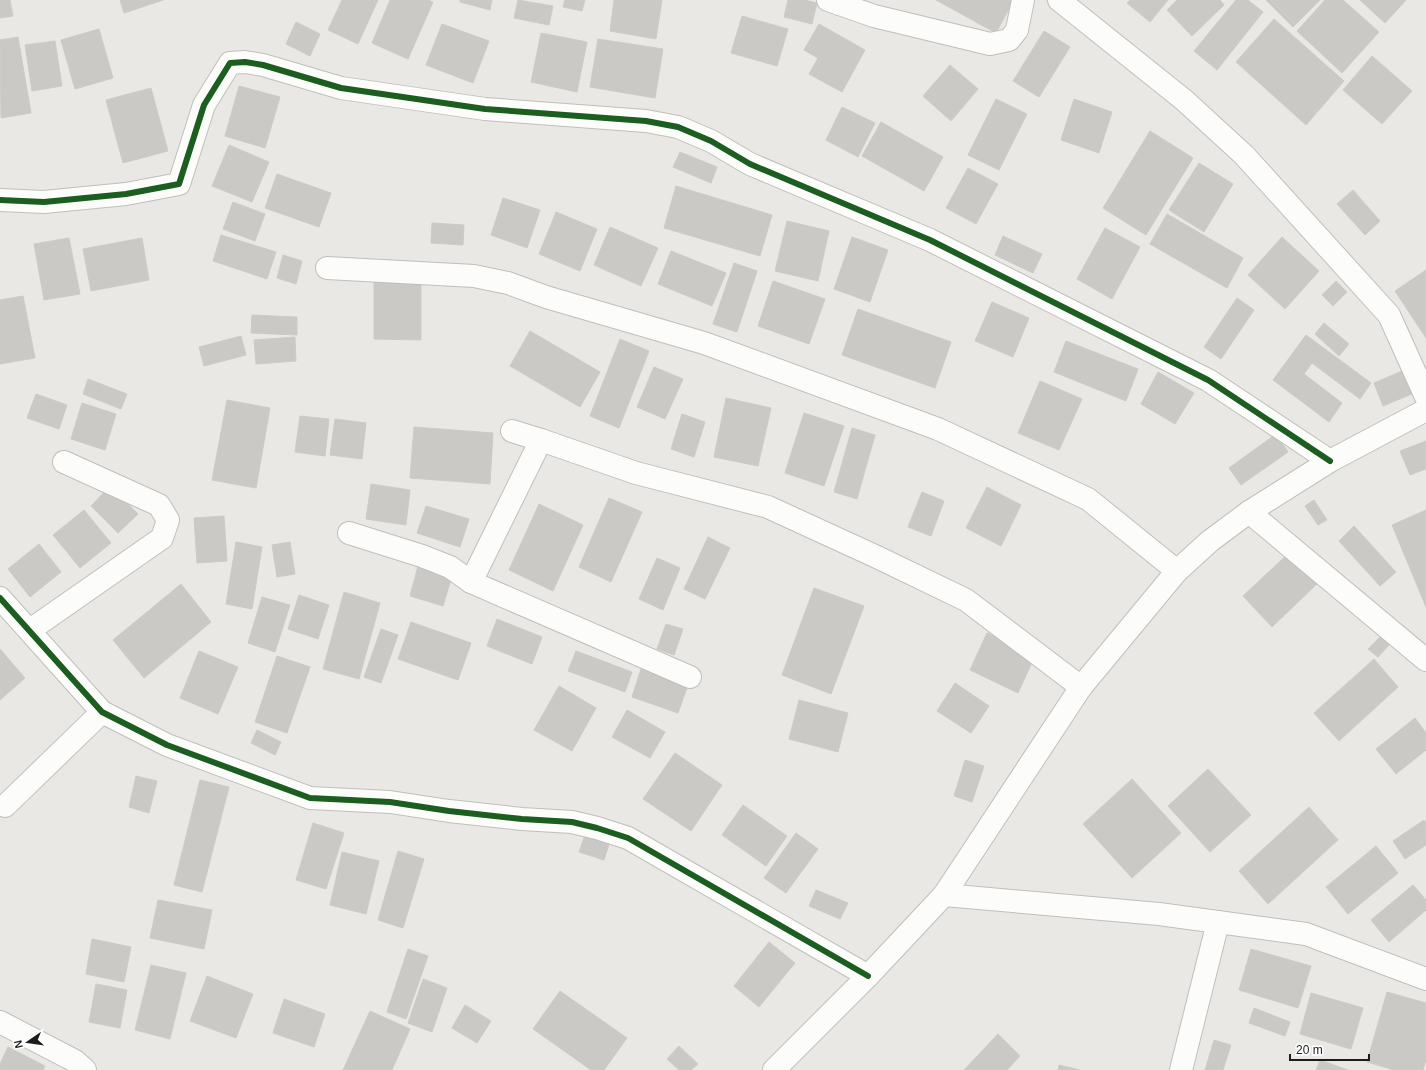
<svg xmlns="http://www.w3.org/2000/svg" width="1426" height="1070" font-family="Arial,sans-serif">
  <rect width="100%" height="100%" fill="#eae8e5"/>
  <g fill="#cbc9c6" stroke="#cdcac7">
    <polygon points="0,0 10,0 13,16 0,18"/>
    <polygon points="120,0 163,0 124,13"/>
    <polygon points="342,0 378,0 358,44 328,30"/>
    <polygon points="390,0 428,0 433,2 408,59 372,43"/>
    <polygon points="460,0 492,0 490,10 460,2"/>
    <polygon points="518,0 553,6 549,25 514,18"/>
    <polygon points="565,0 585,0 582,11 563,7"/>
    <polygon points="614,0 662,0 656,39 610,31"/>
    <polygon points="788,0 805,0 817,3 812,24 784,17"/>
    <polygon points="936,0 1014,0 996,33"/>
    <polygon points="1130,0 1168,0 1150,22 1127,3"/>
    <polygon points="1177,0 1220,0 1224,5 1192,36 1167,10"/>
    <polygon points="1236,0 1248,0 1263,12 1217,70 1194,51"/>
    <polygon points="1266,0 1320,0 1293,27"/>
    <polygon points="1325,0 1343,0 1379,32 1342,73 1297,31"/>
    <polygon points="1360,0 1406,0 1385,23"/>
    <polygon points="742,16 788,29 777,66 731,53"/>
    <polygon points="1274,19 1344,81 1306,125 1236,62"/>
    <polygon points="296,22 320,34 310,56 286,44"/>
    <polygon points="442,24 489,41 473,83 426,65"/>
    <polygon points="819,24 865,50 842,92 809,74 818,58 804,50"/>
    <polygon points="99,29 113,78 75,89 61,40"/>
    <polygon points="1044,31 1070,47 1039,97 1013,81"/>
    <polygon points="541,33 587,42 577,92 531,82"/>
    <polygon points="18,37 31,113 1,118 0,40"/>
    <polygon points="598,39 663,49 655,98 590,87"/>
    <polygon points="55,41 62,86 32,91 25,45"/>
    <polygon points="1372,56 1412,91 1382,124 1343,90"/>
    <polygon points="950,65 978,89 951,121 923,96"/>
    <polygon points="239,86 280,97 265,148 225,136"/>
    <polygon points="151,88 168,151 123,163 106,100"/>
    <polygon points="996,99 1027,114 999,170 968,155"/>
    <polygon points="1074,99 1112,112 1099,153 1061,140"/>
    <polygon points="842,107 875,123 858,157 826,140"/>
    <polygon points="881,122 943,157 924,191 862,156"/>
    <polygon points="1150,131 1193,158 1146,235 1103,208"/>
    <polygon points="229,145 269,162 252,202 212,186"/>
    <polygon points="680,152 717,167 711,183 673,167"/>
    <polygon points="1199,163 1233,184 1204,232 1169,210"/>
    <polygon points="968,168 998,184 976,224 946,208"/>
    <polygon points="277,174 331,193 319,227 265,208"/>
    <polygon points="676,186 772,215 760,256 664,228"/>
    <polygon points="1353,190 1380,221 1365,235 1337,204"/>
    <polygon points="503,198 540,210 527,248 491,235"/>
    <polygon points="233,202 265,214 255,241 223,229"/>
    <polygon points="556,212 597,229 580,271 539,254"/>
    <polygon points="1167,214 1243,258 1227,288 1150,244"/>
    <polygon points="787,221 829,231 818,281 775,271"/>
    <polygon points="432,223 464,225 463,245 431,243"/>
    <polygon points="610,227 658,248 641,286 594,265"/>
    <polygon points="1105,228 1140,247 1112,299 1077,279"/>
    <polygon points="221,235 276,252 267,279 213,261"/>
    <polygon points="1003,236 1042,254 1033,273 995,255"/>
    <polygon points="852,237 888,250 870,302 834,289"/>
    <polygon points="1282,237 1319,271 1285,309 1248,275"/>
    <polygon points="69,238 80,294 44,300 34,244"/>
    <polygon points="142,238 149,280 91,291 83,249"/>
    <polygon points="671,251 726,273 712,306 658,284"/>
    <polygon points="283,255 302,261 296,284 277,278"/>
    <polygon points="734,263 757,271 737,332 713,324"/>
    <polygon points="1426,270 1426,338 1395,291"/>
    <polygon points="374,281 421,282 421,340 374,339"/>
    <polygon points="773,281 825,299 809,344 758,326"/>
    <polygon points="1336,281 1347,292 1333,306 1322,295"/>
    <polygon points="23,296 35,358 0,364 0,300"/>
    <polygon points="1237,298 1254,310 1221,359 1204,347"/>
    <polygon points="992,302 1029,318 1013,357 975,341"/>
    <polygon points="858,309 951,342 935,388 842,355"/>
    <polygon points="252,315 297,317 297,335 251,333"/>
    <polygon points="1324,323 1349,344 1339,356 1315,334"/>
    <polygon points="530,331 600,372 580,407 510,366"/>
    <polygon points="1306,335 1371,383 1360,399 1312,363 1304,374 1342,403 1329,422 1273,380"/>
    <polygon points="241,336 246,355 204,366 199,347"/>
    <polygon points="295,337 296,361 256,364 254,340"/>
    <polygon points="620,339 649,351 619,428 590,416"/>
    <polygon points="1066,341 1138,369 1126,401 1054,372"/>
    <polygon points="654,367 683,379 665,419 637,407"/>
    <polygon points="1409,368 1419,391 1383,406 1374,383"/>
    <polygon points="1158,372 1194,393 1175,424 1141,404"/>
    <polygon points="88,379 127,394 121,409 83,394"/>
    <polygon points="1040,381 1082,399 1059,450 1018,433"/>
    <polygon points="36,394 67,405 59,429 27,418"/>
    <polygon points="726,398 771,408 758,466 714,457"/>
    <polygon points="227,400 270,408 256,488 212,480"/>
    <polygon points="82,403 116,414 105,450 71,439"/>
    <polygon points="804,413 844,426 824,486 785,473"/>
    <polygon points="682,414 705,422 694,457 671,449"/>
    <polygon points="300,416 329,419 325,456 295,452"/>
    <polygon points="335,419 366,423 362,459 330,455"/>
    <polygon points="414,427 493,433 490,484 410,478"/>
    <polygon points="852,428 875,435 857,499 834,492"/>
    <polygon points="1276,434 1288,452 1241,485 1229,468"/>
    <polygon points="1426,441 1426,469 1410,475 1400,451"/>
    <polygon points="371,484 410,490 406,525 366,519"/>
    <polygon points="110,486 138,514 118,533 91,506"/>
    <polygon points="987,487 1021,505 1001,546 966,528"/>
    <polygon points="922,492 944,501 931,536 908,527"/>
    <polygon points="609,498 642,512 611,582 579,567"/>
    <polygon points="1314,500 1327,520 1318,525 1305,506"/>
    <polygon points="539,504 583,525 553,591 509,570"/>
    <polygon points="426,506 469,519 460,547 417,533"/>
    <polygon points="84,510 111,543 80,568 53,535"/>
    <polygon points="1426,510 1426,607 1392,525"/>
    <polygon points="224,516 227,561 197,563 194,518"/>
    <polygon points="1354,526 1396,572 1380,586 1339,541"/>
    <polygon points="708,537 730,548 705,599 684,589"/>
    <polygon points="236,542 262,547 252,609 226,604"/>
    <polygon points="290,542 295,574 277,577 272,545"/>
    <polygon points="39,544 61,572 30,597 8,569"/>
    <polygon points="1292,550 1321,580 1272,627 1243,596"/>
    <polygon points="657,558 680,568 663,610 639,599"/>
    <polygon points="418,566 452,576 443,606 410,596"/>
    <polygon points="181,584 211,622 144,678 113,640"/>
    <polygon points="814,588 864,606 831,694 782,675"/>
    <polygon points="344,592 380,603 359,679 323,669"/>
    <polygon points="299,595 329,605 318,639 288,629"/>
    <polygon points="262,597 290,605 275,652 248,643"/>
    <polygon points="497,619 542,637 532,664 487,646"/>
    <polygon points="411,622 471,643 458,680 398,659"/>
    <polygon points="666,624 683,629 674,655 657,649"/>
    <polygon points="381,629 398,635 381,683 364,677"/>
    <polygon points="987,633 1035,656 1018,693 970,670"/>
    <polygon points="1380,637 1389,645 1378,657 1368,649"/>
    <polygon points="0,649 25,678 0,700"/>
    <polygon points="199,651 238,667 218,714 180,698"/>
    <polygon points="576,651 632,672 625,692 568,671"/>
    <polygon points="277,656 310,667 287,733 255,722"/>
    <polygon points="1374,659 1398,687 1339,741 1314,713"/>
    <polygon points="641,669 688,685 678,713 632,697"/>
    <polygon points="955,683 989,706 971,733 937,711"/>
    <polygon points="559,686 596,708 572,751 534,730"/>
    <polygon points="799,700 848,713 838,752 789,739"/>
    <polygon points="627,710 665,732 650,758 612,737"/>
    <polygon points="1415,718 1426,733 1426,750 1396,774 1376,749"/>
    <polygon points="257,730 281,742 275,755 251,743"/>
    <polygon points="675,753 722,785 691,831 643,799"/>
    <polygon points="965,760 984,766 972,802 954,796"/>
    <polygon points="1208,769 1251,815 1210,852 1168,806"/>
    <polygon points="136,776 157,781 149,813 129,807"/>
    <polygon points="1132,779 1181,833 1132,878 1083,824"/>
    <polygon points="200,780 229,787 202,892 174,885"/>
    <polygon points="743,805 787,836 766,866 722,835"/>
    <polygon points="1309,807 1338,840 1268,904 1239,871"/>
    <polygon points="1424,820 1426,823 1426,845 1405,859 1393,841"/>
    <polygon points="313,823 344,833 326,889 296,880"/>
    <polygon points="796,833 818,849 786,893 764,878"/>
    <polygon points="585,835 609,844 604,860 579,852"/>
    <polygon points="1376,846 1398,873 1348,914 1326,887"/>
    <polygon points="398,851 424,859 403,928 378,920"/>
    <polygon points="342,852 379,861 366,914 330,905"/>
    <polygon points="1413,885 1426,900 1426,910 1389,942 1371,920"/>
    <polygon points="816,890 848,903 840,919 809,906"/>
    <polygon points="158,900 212,910 204,949 150,938"/>
    <polygon points="92,939 131,947 124,982 86,974"/>
    <polygon points="769,942 795,963 759,1007 734,986"/>
    <polygon points="408,949 428,956 406,1019 387,1012"/>
    <polygon points="1251,949 1311,966 1298,1008 1239,990"/>
    <polygon points="151,965 186,973 170,1039 135,1030"/>
    <polygon points="207,976 253,994 236,1038 190,1021"/>
    <polygon points="423,979 447,988 432,1032 408,1023"/>
    <polygon points="96,984 127,990 120,1028 89,1022"/>
    <polygon points="560,991 627,1038 604,1070 591,1070 533,1029"/>
    <polygon points="1387,992 1426,1003 1426,1060 1423,1070 1394,1070 1367,1062"/>
    <polygon points="1311,993 1363,1008 1351,1049 1300,1034"/>
    <polygon points="284,999 325,1014 314,1047 273,1033"/>
    <polygon points="465,1005 491,1021 477,1043 452,1028"/>
    <polygon points="1254,1008 1290,1022 1285,1036 1249,1023"/>
    <polygon points="370,1011 410,1029 392,1070 343,1070"/>
    <polygon points="998,1034 1020,1056 1007,1070 964,1070"/>
    <polygon points="1214,1040 1231,1045 1223,1070 1205,1070"/>
    <polygon points="679,1046 698,1064 691,1070 679,1070 667,1059"/>
    <polygon points="8,1047 45,1066 43,1070 0,1070 0,1064"/>
    <polygon points="1320,1060 1348,1070 1316,1070"/>
    <polygon points="1059,1065 1080,1070 1058,1070"/>
  </g>
  <g fill="none" stroke-linecap="round" stroke-linejoin="round">
    <g stroke="#c0bfbd" stroke-width="24">
      <g id="minor">
        <polyline points="828,0 874,16 990,44 1009,40 1017,30 1023,0"/>
        <polyline points="1059,0 1184,100 1244,155 1389,315 1426,397"/>
        <polyline points="0,200 44,202 126,194 179,184 204,105 230,63 245,62 263,65 341,88 485,109 646,121 678,127 711,141 750,164 930,240 1208,380 1330,461"/>
        <polyline points="327,268 474,276 508,283 546,297 704,343 938,429 1088,499 1177,571"/>
        <polyline points="512,431 541,440 636,473 768,507 877,557 966,600 1081,687"/>
        <polyline points="1249,512 1426,660"/>
        <polyline points="349,533 422,556 450,567 471,582 690,677"/>
        <polyline points="471,582 541,440"/>
        <polyline points="0,598 102,712 167,745 310,798 390,802 449,811 522,819 572,822 597,828 628,838 868,976"/>
        <polyline points="30,630 162,538 168,520 159,505 64,462"/>
        <polyline points="5,806 102,712"/>
        <polyline points="944,895 1159,914 1306,934 1426,979"/>
        <polyline points="0,1022 75,1061 85,1070"/>
        <polyline points="774,1070 868,976 944,895 1081,687 1177,571 1210,541 1249,512 1330,461 1426,410"/>
        <polyline points="1181,1070 1218,922"/>
      </g>
    </g>
    <use href="#minor" stroke="#fcfcfb" stroke-width="22"/>
    <g stroke="#fff" stroke-width="8">
      <g id="cycleway">
        <polyline points="0,200 44,202 126,194 179,184 204,105 230,63 245,62 263,65 341,88 485,109 646,121 678,127 711,141 750,164 930,240 1208,380 1330,461"/>
        <polyline points="0,598 102,712 167,745 310,798 390,802 449,811 522,819 572,822 597,828 628,838 868,976"/>
      </g>
    </g>
    <use href="#cycleway" stroke="#1b5e20" stroke-width="6"/>
  </g>
  <g transform="translate(28 1042) rotate(257)" stroke="#ffffff" stroke-width="3" paint-order="stroke">
  <path d="M0-3L7 15L0 10L-7 15Z" fill="#1c1c1c"/>
  <text y="-6" font-size="11" font-weight="bold" text-anchor="middle" fill="#1c1c1c">N</text>
  </g>
  <path d="M1290 1054v6h79v-6" fill="none" stroke="#1c1c1c" stroke-width="2"/>
  <text x="1296" y="1054" font-size="12" fill="#1c1c1c" stroke="#ffffff" stroke-width="3" paint-order="stroke">20 m</text>
</svg>
